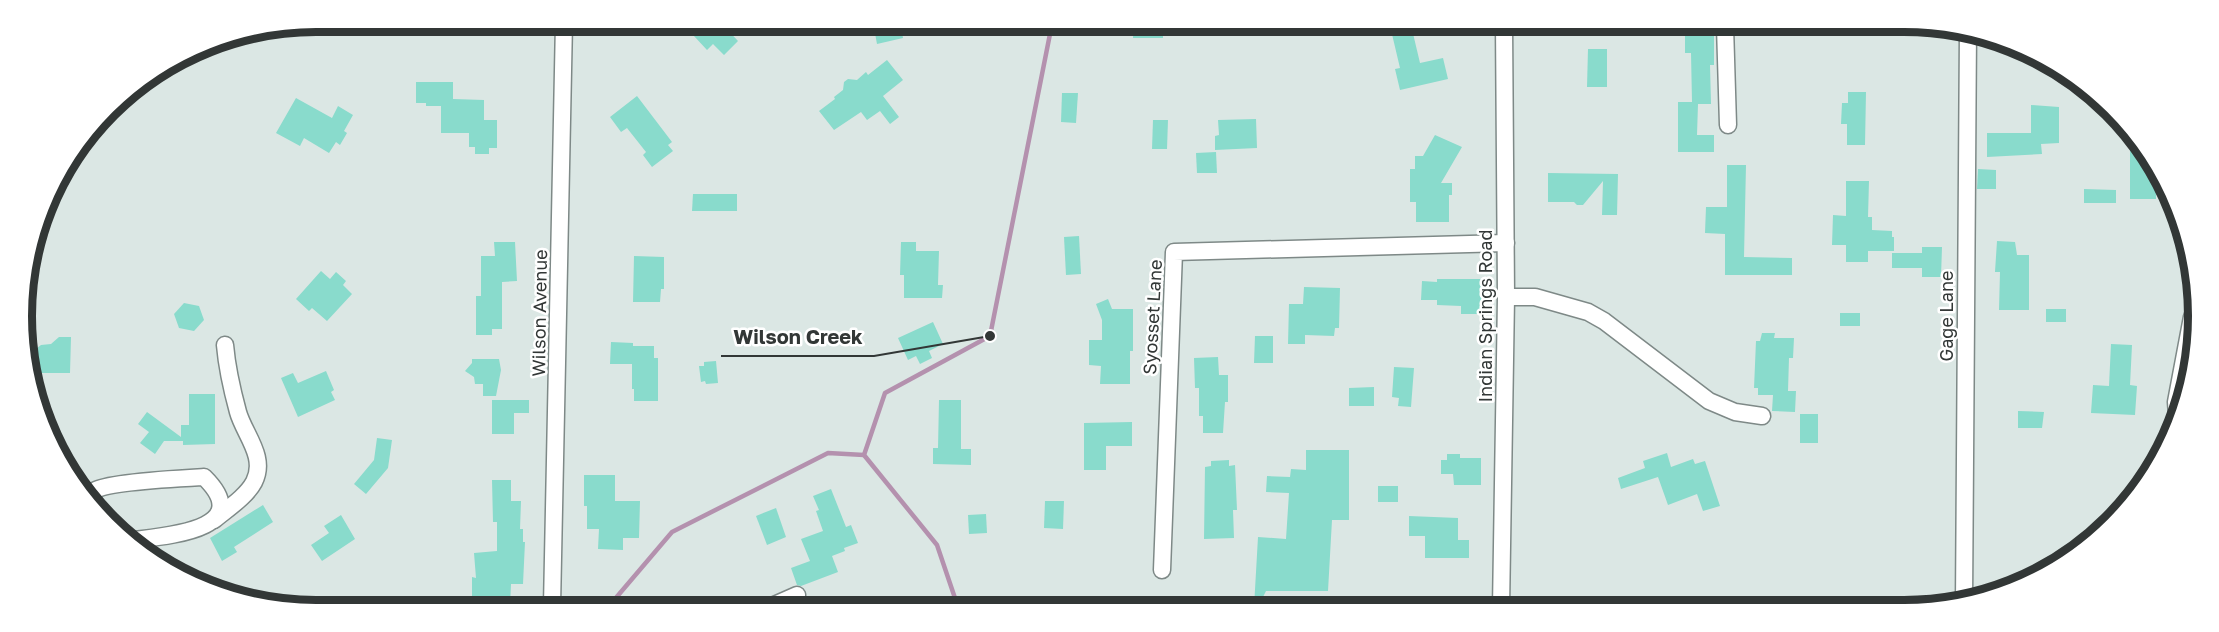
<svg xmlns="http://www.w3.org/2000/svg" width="2219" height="632" font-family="'Golos Text',sans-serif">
  <rect width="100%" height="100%" fill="#dbe7e4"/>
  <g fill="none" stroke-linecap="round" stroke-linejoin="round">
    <g stroke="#b491ae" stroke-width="4.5">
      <polyline points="609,606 672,532 828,453 864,455"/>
      <polyline points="958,607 937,545 864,455 885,393 990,336 1050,34 1037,23"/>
    </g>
  </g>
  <g fill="#89dbcc">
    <polygon points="681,22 720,22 738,41 724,55 713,44 707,50"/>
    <polygon points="873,23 900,23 903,38 877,44"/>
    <polygon points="1134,24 1163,24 1163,38 1133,38"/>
    <polygon points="1411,25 1420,63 1443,58 1448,79 1400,90 1395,69 1400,68 1391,30"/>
    <polygon points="1714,32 1714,65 1710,65 1711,104 1698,104 1697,135 1714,135 1714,152 1678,152 1678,102 1692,102 1691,53 1685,53 1685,36 1692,36 1691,33"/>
    <polygon points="1588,49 1607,49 1607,87 1587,87"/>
    <polygon points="887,60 903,80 883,96 899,117 890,124 880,111 867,120 861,112 834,130 819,111 835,99 834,97 843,90 844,82 848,79 857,80 866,72 868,75"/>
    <polygon points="416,82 453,82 453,99 484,100 484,120 497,120 497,148 489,148 489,154 475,154 475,147 469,147 469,133 441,133 441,106 426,106 426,103 416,103"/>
    <polygon points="1848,92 1866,92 1865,145 1847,145 1847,124 1841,124 1842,103 1848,103"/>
    <polygon points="1062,93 1078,93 1076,123 1061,122"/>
    <polygon points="637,96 672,142 668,145 673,151 652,167 643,155 646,152 627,128 621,132 610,117"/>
    <polygon points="296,98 332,118 338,106 353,115 344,131 347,133 340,145 336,142 329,153 304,138 300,146 276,133"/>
    <polygon points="2031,105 2059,107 2059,143 2041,144 2042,154 1987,157 1987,133 2031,133"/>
    <polygon points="1256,119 1257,148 1215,150 1215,136 1219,135 1218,120"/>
    <polygon points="1153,120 1168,120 1167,149 1152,149"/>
    <polygon points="2130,133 2148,152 2156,171 2156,199 2130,199"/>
    <polygon points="1435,135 1462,147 1441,183 1452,183 1452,195 1449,195 1449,222 1416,222 1416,202 1410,202 1410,169 1415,169 1415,156 1423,156"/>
    <polygon points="1216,152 1217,173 1197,173 1196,153"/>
    <polygon points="1727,165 1746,165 1744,257 1792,258 1792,275 1725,275 1725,234 1705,233 1706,207 1727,207"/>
    <polygon points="1978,169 1996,170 1996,189 1977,189"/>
    <polygon points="1548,173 1618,174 1617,215 1602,215 1603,181 1583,205 1577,205 1574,202 1548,202"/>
    <polygon points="1846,181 1869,181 1868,217 1872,217 1872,230 1892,231 1892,237 1894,237 1894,251 1868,251 1868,262 1846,262 1846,245 1832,245 1833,215 1846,216"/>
    <polygon points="2084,189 2116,190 2116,203 2084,203"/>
    <polygon points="693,194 737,194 737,211 692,211"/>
    <polygon points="1079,236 1081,274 1066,275 1064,237"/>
    <polygon points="1997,241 2015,242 2017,255 2029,255 2029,310 1999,310 2000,272 1995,272"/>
    <polygon points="494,242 515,242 517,281 502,282 502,329 492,329 492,335 476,335 476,296 481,296 481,256 495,256"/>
    <polygon points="901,242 916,242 916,251 939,251 938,285 943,285 942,298 904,298 904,275 900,275"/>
    <polygon points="1922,247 1942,247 1941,277 1922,277 1922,268 1892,268 1892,253 1922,253"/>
    <polygon points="634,256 664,257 664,289 661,289 660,302 633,302"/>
    <polygon points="321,271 330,279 336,272 346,281 343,285 352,294 327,321 312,308 309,311 296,299"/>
    <polygon points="1437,279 1482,279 1481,314 1461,314 1461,306 1437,305 1437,300 1421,300 1422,281 1437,282"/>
    <polygon points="1304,287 1340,288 1339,328 1335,328 1334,336 1305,335 1305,344 1288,344 1289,304 1303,304"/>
    <polygon points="1108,299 1112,309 1133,309 1133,351 1130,351 1130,384 1100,384 1101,366 1089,365 1089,340 1102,340 1102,320 1096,304"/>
    <polygon points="184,303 199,306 204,320 194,331 179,328 174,314"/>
    <rect x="2046" y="309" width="20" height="13"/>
    <rect x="1840" y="313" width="20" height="13"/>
    <polygon points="933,322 943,344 929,351 932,358 920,364 916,356 908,360 898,338"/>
    <polygon points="1762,333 1775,333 1774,338 1794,338 1793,358 1789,358 1788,391 1796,391 1795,412 1772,411 1773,395 1758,395 1758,388 1754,388 1756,341 1760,341"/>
    <polygon points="1255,336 1273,336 1273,363 1254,363"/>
    <polygon points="59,337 71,337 70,373 29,373 27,356 41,345 51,344"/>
    <polygon points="611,342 633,343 633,346 654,346 654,358 658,358 658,401 634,401 634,389 632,389 632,364 610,364"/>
    <polygon points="2111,344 2132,345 2130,385 2137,386 2135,415 2091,413 2093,385 2109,386"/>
    <polygon points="1218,357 1219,375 1228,375 1228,402 1225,402 1223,433 1203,433 1203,416 1199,416 1199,388 1195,388 1194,358"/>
    <polygon points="472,359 499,359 501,370 496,396 483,396 483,384 475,384 474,377 465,371 472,363"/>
    <polygon points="716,361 718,383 706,384 705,381 701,382 699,366 704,366 704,362"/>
    <polygon points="1394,367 1414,368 1411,407 1398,406 1399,398 1392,397"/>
    <polygon points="326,371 334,390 331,392 335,400 298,417 281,378 293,373 298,383"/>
    <polygon points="1374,387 1374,406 1349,406 1349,388"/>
    <polygon points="189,394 215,394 215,444 183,445 183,441 164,441 155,454 140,443 149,432 138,424 147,412 181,437 181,425 189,425"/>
    <polygon points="492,400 529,400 529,413 514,413 514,434 492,434"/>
    <polygon points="939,400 961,400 961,449 971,449 971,465 933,464 933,448 938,448"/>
    <polygon points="2018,411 2044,412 2042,428 2018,428"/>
    <rect x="1800" y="414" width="18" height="29"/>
    <polygon points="1132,422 1132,446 1106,446 1106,470 1084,470 1084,423"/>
    <polygon points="377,438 392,440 388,468 366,494 354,484 374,460"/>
    <polygon points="1306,450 1349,450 1349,520 1332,520 1328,591 1266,591 1258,607 1254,607 1258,537 1286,539 1289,493 1266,492 1267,476 1290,477 1291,469 1306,470"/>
    <polygon points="1667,453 1671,467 1693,459 1695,464 1705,461 1720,506 1703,511 1697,494 1668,505 1658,477 1621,489 1618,478 1645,468 1643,461"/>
    <polygon points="1447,454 1460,454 1460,458 1481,458 1481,485 1454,485 1453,474 1441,474 1441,460 1447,460"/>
    <polygon points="1229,460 1229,466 1235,465 1237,510 1233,510 1234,538 1204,539 1205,467 1211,466 1211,461"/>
    <polygon points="584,475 615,475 615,501 640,501 639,538 623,538 623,550 598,549 599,529 587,529 587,506 584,506"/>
    <polygon points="492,480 511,480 511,501 521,501 520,529 523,529 523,542 525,542 523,584 511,584 510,606 472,606 472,577 476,578 474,553 497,551 497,522 493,522"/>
    <rect x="1378" y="486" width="20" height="16"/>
    <polygon points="831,489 846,527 851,525 858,543 844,548 845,551 832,556 838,572 801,586 797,585 791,568 810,561 801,539 823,531 816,511 819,510 813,496"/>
    <polygon points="1045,501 1064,501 1063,529 1044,528"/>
    <polygon points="263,505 273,522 234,547 237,552 222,561 210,538"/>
    <polygon points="776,508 786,537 767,545 756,516"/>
    <polygon points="986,514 987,533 969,534 968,515"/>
    <polygon points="341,515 355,539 322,561 311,545 329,533 324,526"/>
    <polygon points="1409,516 1458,518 1458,540 1469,540 1469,558 1425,558 1425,536 1409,536"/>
  </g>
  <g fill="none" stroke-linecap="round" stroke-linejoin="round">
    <g stroke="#7e8987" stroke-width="19">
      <g id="minor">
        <polyline points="1725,26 1728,125"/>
        <polyline points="1506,297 1535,297 1588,312 1604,321 1709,401 1735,412 1762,416"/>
        <polyline points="2177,415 2176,402 2192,317"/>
        <path d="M88,501C90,497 93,492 96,490C108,482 186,478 204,477C258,530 165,536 133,540"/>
        <path d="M214,520C227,509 246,497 254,482C267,457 244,434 238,412C232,390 227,368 225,345"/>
        <polyline points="1162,570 1174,252 1506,243"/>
        <polyline points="1964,602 1968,30"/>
        <polyline points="552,606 564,22"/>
        <polyline points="772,606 797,595"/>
        <polyline points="1501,608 1506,297 1504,25"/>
      </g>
    </g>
    <use href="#minor" stroke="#fff" stroke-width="16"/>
  </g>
  <g text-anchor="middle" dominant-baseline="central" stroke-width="5" stroke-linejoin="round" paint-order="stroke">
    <g font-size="18" fill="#323736" stroke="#fff">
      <text transform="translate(539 313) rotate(-89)">Wilson Avenue</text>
      <text transform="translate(1485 316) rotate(-90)">Indian Springs Road</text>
      <text transform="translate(1946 316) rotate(-90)">Gage Lane</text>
      <text transform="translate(1152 317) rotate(-87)">Syosset Lane</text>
    </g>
  </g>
  <path d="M0 0H2219V632H0ZM316 32H1904A284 284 0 0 1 2188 316V316A284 284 0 0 1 1904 600H316A284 284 0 0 1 32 316V316A284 284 0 0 1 316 32Z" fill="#fff" fill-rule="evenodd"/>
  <path fill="none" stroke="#323736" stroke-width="8" d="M316 32H1904A284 284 0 0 1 2188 316V316A284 284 0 0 1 1904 600H316A284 284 0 0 1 32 316V316A284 284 0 0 1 316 32Z"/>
  <path fill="none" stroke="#323736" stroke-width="2" d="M990 336L874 356H721"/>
  <circle fill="#323736" stroke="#fff" stroke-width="2" cx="990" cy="336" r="6"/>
  <g font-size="20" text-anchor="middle" font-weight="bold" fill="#323736" stroke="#fff" stroke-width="5" stroke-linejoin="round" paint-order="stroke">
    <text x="798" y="344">Wilson Creek</text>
  </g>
</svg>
